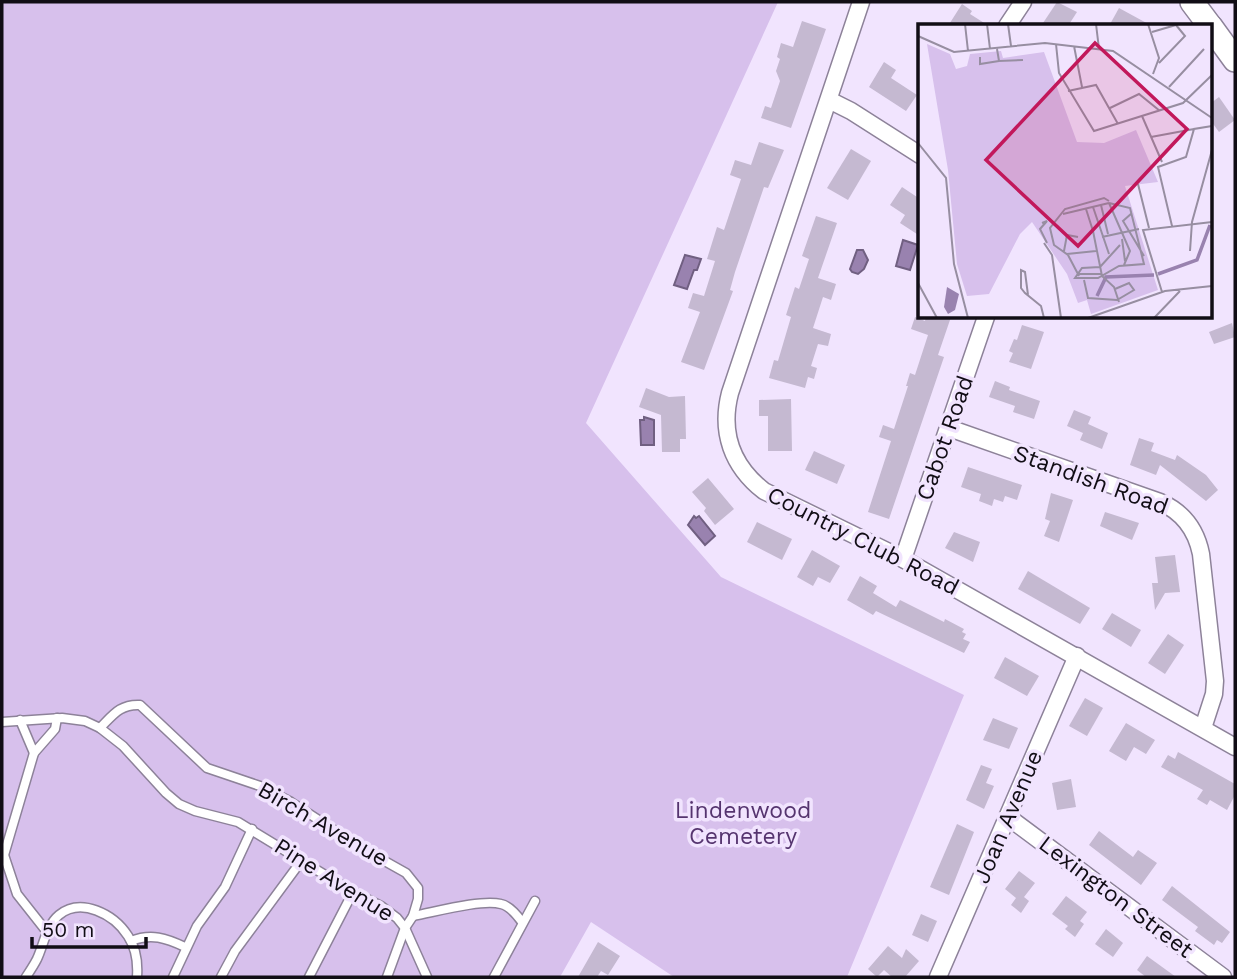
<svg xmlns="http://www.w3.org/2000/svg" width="1237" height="979" font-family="'Work Sans',sans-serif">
  <rect width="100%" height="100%" fill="#f1e4fe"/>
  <polygon fill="#d7c0ec" points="2,2 778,2 586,423 721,577 964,695 847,977 674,977 591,922 560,977 2,977"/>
  <g fill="#9982af" stroke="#705f81" stroke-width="2">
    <polygon points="903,240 918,245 910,270 896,266"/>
    <polygon points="857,250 863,250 868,260 864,269 858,274 852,272 850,269"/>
    <polygon points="685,255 701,259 697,270 694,270 687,289 674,285"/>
    <polygon points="644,417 654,420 654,445 641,445 640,420 644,420"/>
    <polygon points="694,516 696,518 699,516 715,536 705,545 688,525"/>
  </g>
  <g fill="#c5b9d1">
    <polygon points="1057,2 1077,12 1068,26 1041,26"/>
    <polygon points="962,4 972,11 970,14 989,26 948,26"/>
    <polygon points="1119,8 1152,26 1109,26"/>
    <polygon points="802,21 826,29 791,128 761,118 765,106 771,108 780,81 776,71 780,59 777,57 781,43 793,47"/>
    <polygon points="884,62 896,70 891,78 917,95 906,111 869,87"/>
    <polygon points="1219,97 1235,120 1219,132 1211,121 1211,103"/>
    <polygon points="759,142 784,150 768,188 764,187 735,272 730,290 733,291 704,370 681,362 700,312 688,308 693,293 704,296 715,261 707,259 717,227 724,230 741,179 730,175 735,160 751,165"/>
    <polygon points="851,149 871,161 848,200 827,188"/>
    <polygon points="902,187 920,199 920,236 900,223 905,215 890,205"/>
    <polygon points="816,216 837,223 818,278 836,284 831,300 823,297 813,328 831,334 828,346 818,344 811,366 817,368 814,379 808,377 805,388 769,378 774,360 778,361 791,317 786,315 795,287 799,289 809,259 802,256"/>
    <polygon points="915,317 925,321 926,317 951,317 938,355 944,357 889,519 868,512 891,441 879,437 883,425 894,429 908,386 906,386 910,373 915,375 928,335 911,329"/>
    <polygon points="1232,323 1235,337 1214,344 1209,332"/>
    <polygon points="1022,325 1044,332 1031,369 1009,362 1013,353 1009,351 1014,339 1017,340"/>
    <polygon points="995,381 1010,387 1009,390 1040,401 1034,419 1013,412 1015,406 989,397"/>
    <polygon points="646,388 669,397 685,396 686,439 680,439 680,452 662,452 661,415 639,407"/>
    <polygon points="791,399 792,451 768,451 768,416 759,416 759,400"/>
    <polygon points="1074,410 1091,417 1088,424 1108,433 1102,449 1080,440 1083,433 1067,426"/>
    <polygon points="1139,438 1154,443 1151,451 1175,460 1177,455 1206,475 1218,490 1206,501 1160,465 1156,475 1130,465"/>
    <polygon points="814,451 845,465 837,484 805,470"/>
    <polygon points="968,467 1022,485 1017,500 1005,496 1003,502 994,499 992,506 979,501 981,494 961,487"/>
    <polygon points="708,478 734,509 715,525 704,511 706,508 692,492"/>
    <polygon points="1051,493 1073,500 1059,542 1044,536 1050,521 1045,519"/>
    <polygon points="1105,512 1139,523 1132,540 1100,526"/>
    <polygon points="757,522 792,539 782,560 747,542"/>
    <polygon points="954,532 980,542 973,562 945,548"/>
    <polygon points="812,550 840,566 830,583 818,577 813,586 797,577"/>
    <polygon points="1175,555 1180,592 1165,593 1155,610 1152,583 1158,583 1155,557"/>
    <polygon points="1028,571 1090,608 1080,624 1018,589"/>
    <polygon points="860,576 877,586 873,593 896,607 900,600 944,622 945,619 964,629 962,632 966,634 963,639 970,642 964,653 876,611 873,615 847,600"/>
    <polygon points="1112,613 1141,630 1131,647 1102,629"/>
    <polygon points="1168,634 1184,645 1165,674 1148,663"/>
    <polygon points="1005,657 1039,676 1027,696 994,678"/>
    <polygon points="1085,698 1103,708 1087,736 1069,726"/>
    <polygon points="993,718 1018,728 1009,749 983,740"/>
    <polygon points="1126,723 1155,740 1146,754 1134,747 1126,761 1109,751"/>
    <polygon points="1178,752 1235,784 1235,795 1227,810 1210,800 1207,805 1197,799 1203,790 1161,767 1168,755 1175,759"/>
    <polygon points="981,765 992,769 986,783 994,786 984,809 966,800"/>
    <polygon points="1071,779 1076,807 1057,810 1052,783"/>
    <polygon points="957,824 974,832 949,895 930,887"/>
    <polygon points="1099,831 1133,857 1138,850 1157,863 1141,885 1089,845"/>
    <polygon points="1019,871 1035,883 1024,897 1029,901 1021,913 1011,905 1016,898 1005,889"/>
    <polygon points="1172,886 1230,932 1222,943 1217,940 1214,945 1195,931 1198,927 1162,900"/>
    <polygon points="1066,896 1087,912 1080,921 1084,924 1075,937 1065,929 1068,926 1052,914"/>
    <polygon points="921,914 937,921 928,942 912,935"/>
    <polygon points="1106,929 1123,943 1113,957 1095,944"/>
    <polygon points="598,942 620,956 608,975 601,971 597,977 578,977"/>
    <polygon points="888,946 902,958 906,949 919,961 905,977 892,977 884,970 877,977 868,969"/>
    <polygon points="1147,956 1176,977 1146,977 1137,970"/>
  </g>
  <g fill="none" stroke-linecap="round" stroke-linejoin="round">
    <g stroke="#8d8299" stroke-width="11">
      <g id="service">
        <polyline points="2,722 62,718 85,721 100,728 123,746 166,793 179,804 195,811 238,822 353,892 381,906 397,918 405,928 427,977"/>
        <path d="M100,728C113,715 120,704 140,705L207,768L260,786L291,802L365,850L406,873L418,888V899L413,916"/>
        <polyline points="34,753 55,729 57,718"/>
        <polyline points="4,855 34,753 20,720"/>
        <polyline points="2,856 4,855 17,894 47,932"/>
        <path d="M131,941C151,933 166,938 185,947"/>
        <path d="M26,977C30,971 34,965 37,959C44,944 46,926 59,915C81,897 114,914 128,936C136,948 138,963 137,977"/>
        <polyline points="173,977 197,926 225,887 252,829"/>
        <polyline points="221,977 235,951 302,860"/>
        <polyline points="309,977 353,892"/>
        <path d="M387,977L405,928L413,916C435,912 481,899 501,904C510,906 517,915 522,922"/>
        <polyline points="494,977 535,901"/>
      </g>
    </g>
    <g stroke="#8d8299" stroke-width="19">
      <g id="minor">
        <path d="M861,2L730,393C720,432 732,466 764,491L903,559L1235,747"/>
        <polyline points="1007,26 1023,2"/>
        <polyline points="829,100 851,111 920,155"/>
        <path d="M949,428L1160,502C1183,512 1196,529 1201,554L1215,681L1214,694L1203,728"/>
        <polyline points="903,559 986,317"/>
        <polyline points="1008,817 1223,977"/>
        <polyline points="938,977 1077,656"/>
      </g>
    </g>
    <g stroke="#8d8299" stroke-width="26">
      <g id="secondary">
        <polyline points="1192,2 1210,26"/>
        <polyline points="1211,27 1235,60"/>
      </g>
    </g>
    <use href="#service" stroke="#fff" stroke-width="8"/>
    <use href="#minor" stroke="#fff" stroke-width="16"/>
    <use href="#secondary" stroke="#fff" stroke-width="23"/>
  </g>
  <g text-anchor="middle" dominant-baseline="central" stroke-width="7" stroke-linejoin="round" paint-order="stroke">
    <g font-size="23" fill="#110d15" stroke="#f1e4fe">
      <text transform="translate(945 438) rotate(-71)">Cabot Road</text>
      <text transform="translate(1091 480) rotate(20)">Standish Road</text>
      <text transform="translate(863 541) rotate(27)">Country Club Road</text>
      <text transform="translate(1008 817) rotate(-67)">Joan Avenue</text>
      <text transform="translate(323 824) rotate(30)">Birch Avenue</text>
      <text transform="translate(334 880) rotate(32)">Pine Avenue</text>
      <text transform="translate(1116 897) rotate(37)">Lexington Street</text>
    </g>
    <g font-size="23" fill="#55346f" stroke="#f1e4fe">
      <text x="743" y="810">Lindenwood<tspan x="743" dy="26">Cemetery</tspan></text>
    </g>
  </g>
  <g transform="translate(918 24)">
    <rect width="294" height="294" fill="#f1e4fe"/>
    <path d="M9,20L32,30L38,45L49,42L52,30L83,27L85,34L126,28L159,118L186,119L218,106L240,158L207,162L240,266L173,290L169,276L160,279L149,250L114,198L102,210L71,270L49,272L39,240L30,146Z" fill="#d7c0ec"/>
    <path d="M29,263L41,270L37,286L30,290L26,283Z" fill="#9982af"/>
    <path fill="none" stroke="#9982af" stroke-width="3.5" d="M240,250L279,236L292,201M179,272L188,253L236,251"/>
    <path fill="none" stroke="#978ea1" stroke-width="2" d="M47,0L50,27M69,0L72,25M90,0L93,22M178,0L181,25M230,0L241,34L235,50M234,8L258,1L267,12L241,39M0,12L36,28L127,19L195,27L294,94M138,20L141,49L176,107L265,79L294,51M156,22L164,63M79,25L81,37L105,36M62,33V40L81,37M251,63L286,25M150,67L178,61L200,100M192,84L221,70L242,87M224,92L244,138M233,113L276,105M0,119L28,154L36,240L50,294M220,160L231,204M191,179L212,227L206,241M183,181L190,210M175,183L191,230M168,185L175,207M214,189L205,197L226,232M145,190L191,179M124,199L129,197L122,205L129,219M254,202L240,143L268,133L276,105L294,102M175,207L184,252L196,263L201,278M184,213L221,205M204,215L207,237M126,219L134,231L143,294M146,227L149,211L160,213M272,227L274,198L294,126M149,230L178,227M182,243L164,244L157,254H180L201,242L226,240L212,184L191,179M182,243L202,221M160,250H183M161,252L150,231L136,221L132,204L147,185L186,174L191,177M166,256L170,274L199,276L216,266L211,259L197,265M0,259L19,294M244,268L225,206L294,198M110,271L107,248L103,246V264L107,269L123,282L126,294M170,294L247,267L294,262M236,294L262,267"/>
    <path fill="#c2185b" fill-opacity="0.15" stroke="#c2185b" stroke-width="3.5" d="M177,19L269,105L160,222L68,136Z"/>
    <rect width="294" height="294" fill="none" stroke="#110d15" stroke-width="3.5"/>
  </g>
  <rect width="1237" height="979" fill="none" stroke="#110d15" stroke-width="7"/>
  <path d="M32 937v10h114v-10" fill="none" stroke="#110d15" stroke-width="3.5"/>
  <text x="42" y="937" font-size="21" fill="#110d15" stroke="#f1e4fe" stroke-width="5" paint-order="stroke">50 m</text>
</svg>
